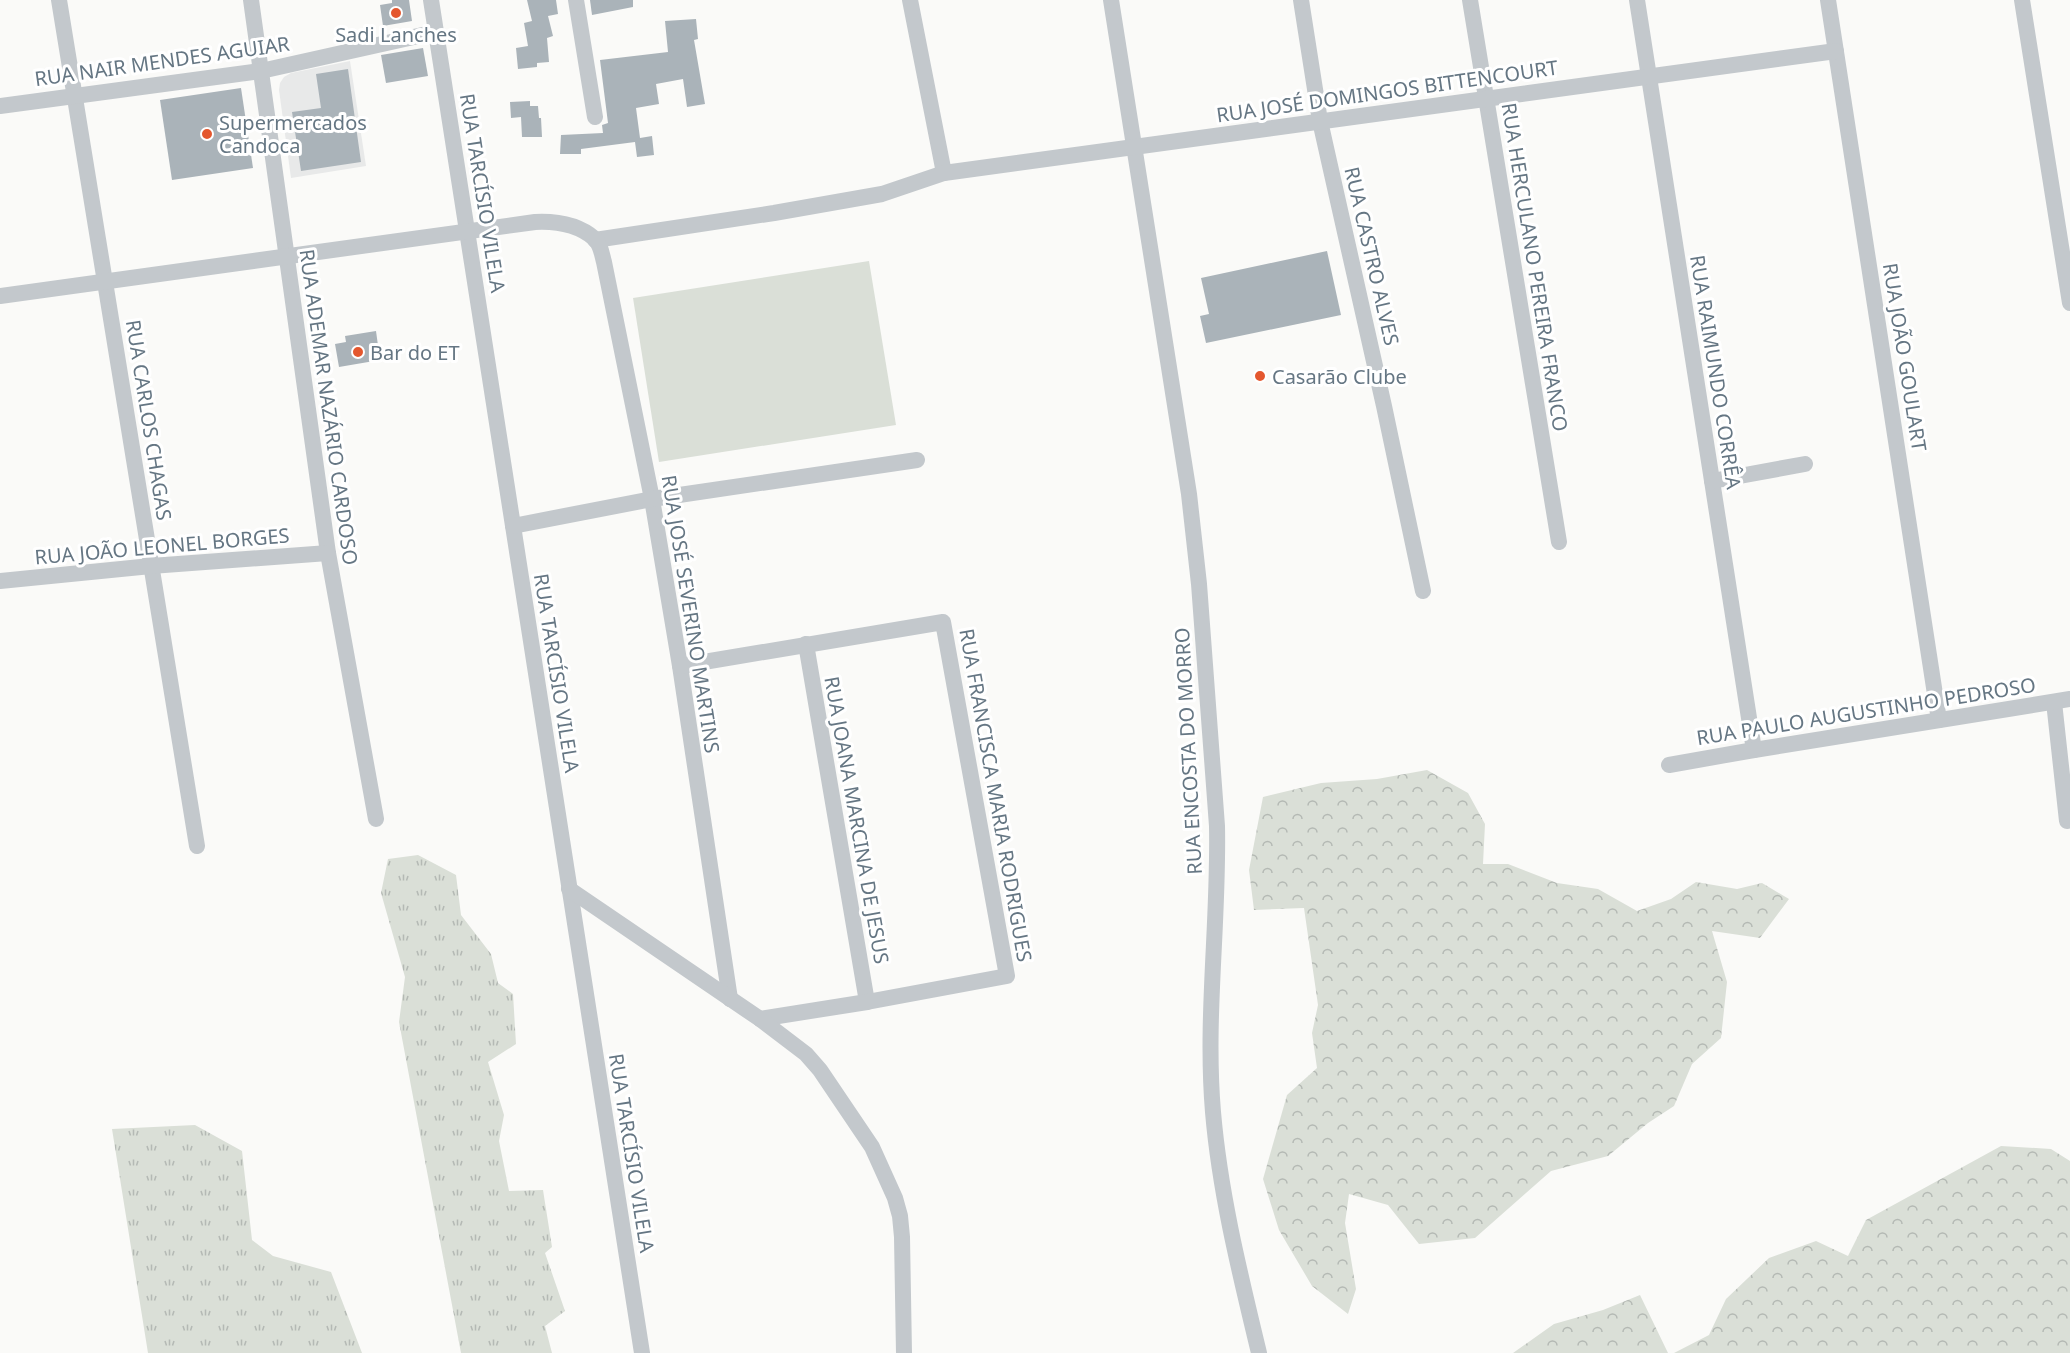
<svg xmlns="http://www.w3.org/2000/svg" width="2070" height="1353" font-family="'Noto Sans',sans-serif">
  <defs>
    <pattern id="grass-tufts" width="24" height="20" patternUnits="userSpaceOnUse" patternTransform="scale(1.5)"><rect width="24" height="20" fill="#dadfd7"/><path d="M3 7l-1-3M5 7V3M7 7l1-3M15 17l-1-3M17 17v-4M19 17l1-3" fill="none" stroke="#b4b9b4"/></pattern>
    <pattern id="forest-crowns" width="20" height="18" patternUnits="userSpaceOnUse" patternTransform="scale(1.5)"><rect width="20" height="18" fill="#dadfd7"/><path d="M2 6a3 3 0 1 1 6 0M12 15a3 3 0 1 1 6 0" fill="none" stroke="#b4b9b4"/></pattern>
  </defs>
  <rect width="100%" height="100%" fill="#fafaf8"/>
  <polygon fill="#e8e9e9" points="350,61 366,166 291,178 279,90 280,83 284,77 291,73"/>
  <g fill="url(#grass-tufts)">
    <polygon points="418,855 456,875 461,915 491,954 498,983 513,994 516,1044 488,1062 504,1115 499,1141 509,1191 543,1190 552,1247 545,1253 565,1311 545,1326 552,1353 461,1353 399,1022 405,977 381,893 388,859"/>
    <polygon points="195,1125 242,1151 252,1240 273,1256 331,1272 362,1353 148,1353 112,1129"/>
  </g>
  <g fill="url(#forest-crowns)">
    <polygon points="1427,770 1468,793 1485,824 1483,864 1508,864 1557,883 1598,889 1637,911 1671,899 1696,882 1737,889 1762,883 1789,899 1760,938 1712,931 1727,982 1721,1038 1692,1064 1674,1106 1648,1123 1608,1156 1551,1171 1475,1238 1419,1244 1388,1205 1349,1194 1345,1223 1356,1289 1348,1314 1312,1286 1279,1230 1263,1179 1287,1095 1317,1068 1312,1033 1318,1005 1304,908 1254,910 1249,870 1263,797 1321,783 1377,779"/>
    <polygon points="2001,1146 2051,1149 2070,1161 2070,1353 1674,1353 1709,1335 1726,1299 1769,1258 1816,1241 1848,1256 1866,1220"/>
    <polygon points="1640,1295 1668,1353 1513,1353 1554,1324 1603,1310"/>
  </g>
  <polygon fill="#dadfd7" points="869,261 896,425 659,462 633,298"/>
  <g fill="#aab3b9">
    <polygon points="392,0 409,0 412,21 383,26 380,5 392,3"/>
    <polygon points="527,0 556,0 558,14 548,16 553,36 547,38 549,62 537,63 537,67 518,69 516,48 528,46 524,23 532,21"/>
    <polygon points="590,0 633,0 633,7 592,15"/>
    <polygon points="696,19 698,39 694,40 705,104 687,107 683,79 656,84 659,104 636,108 640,138 652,136 654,155 637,157 635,142 581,149 581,154 560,154 561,135 603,133 602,125 608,123 600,60 668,52 665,21"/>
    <polygon points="423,48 428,76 386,83 381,55"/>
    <polygon points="348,69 361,162 301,171 292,112 321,108 316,74"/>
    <polygon points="241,88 253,168 172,180 160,100"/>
    <polygon points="530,101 530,106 538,106 539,118 541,118 542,137 522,137 521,117 511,118 510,102"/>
    <polygon points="1327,251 1341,315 1206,343 1200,316 1209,314 1201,278"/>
    <polygon points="376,331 380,360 339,367 335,344 346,342 345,336"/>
  </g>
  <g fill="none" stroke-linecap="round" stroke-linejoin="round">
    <g stroke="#c3c8cc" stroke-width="16">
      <polyline points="59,0 197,846"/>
      <polyline points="251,0 328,553 376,819"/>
      <polyline points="431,0 642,1353"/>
      <polyline points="576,0 595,117"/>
      <polyline points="910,0 944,173"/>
      <path d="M1111,0L1189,494L1199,584L1217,826C1219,922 1205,1017 1213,1112C1220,1194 1240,1274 1259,1353"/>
      <polyline points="1301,0 1320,121 1384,406 1423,591"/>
      <polyline points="1470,0 1559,542"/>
      <polyline points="1637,0 1754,750"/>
      <polyline points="1828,0 1939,720"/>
      <polyline points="2022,0 2070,303"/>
      <polyline points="0,106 261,71 436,32"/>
      <polyline points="595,240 774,213 882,194 944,173 1836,51"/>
      <path d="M0,296L535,222C556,221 578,224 595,239C601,245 602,255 604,262L652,499L680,666L730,999"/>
      <polyline points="1712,481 1805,464"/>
      <polyline points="513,526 652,499 917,460"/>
      <polyline points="0,581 151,566 328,553"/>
      <polyline points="806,644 867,1002"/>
      <polyline points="680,666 943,622 1007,976 867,1002 760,1019"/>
      <polyline points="2054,702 2067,821"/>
      <polyline points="1669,765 1754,750 2070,699"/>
      <polyline points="569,889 760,1019 806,1054 820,1070 872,1147 895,1198 900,1216 902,1237 904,1353"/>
    </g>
  </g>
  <g fill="#e4572e" stroke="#fff" stroke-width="2">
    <circle cx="396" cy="13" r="6"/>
    <circle cx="207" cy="134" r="6"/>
    <circle cx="358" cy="352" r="6"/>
    <circle cx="1260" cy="376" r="6"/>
  </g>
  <g text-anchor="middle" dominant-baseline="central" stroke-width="6" stroke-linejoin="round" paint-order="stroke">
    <g font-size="20" fill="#657683" stroke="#fff" text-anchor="start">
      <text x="396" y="34" text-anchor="middle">Sadi Lanches</text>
      <text x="219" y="122">Supermercados<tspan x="219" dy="23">Candoca</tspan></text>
      <text x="370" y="352">Bar do ET</text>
      <text x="1272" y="376">Casarão Clube</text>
    </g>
    <g font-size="20" fill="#657683" stroke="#fff">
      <text transform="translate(162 61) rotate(-8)">RUA NAIR MENDES AGUIAR</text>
      <text transform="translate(1387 91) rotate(-8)">RUA JOSÉ DOMINGOS BITTENCOURT</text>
      <text transform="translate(483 193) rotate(81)">RUA TARCÍSIO VILELA</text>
      <text transform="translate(1372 256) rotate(77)">RUA CASTRO ALVES</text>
      <text transform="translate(1535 267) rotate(81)">RUA HERCULANO PEREIRA FRANCO</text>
      <text transform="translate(1905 357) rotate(81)">RUA JOÃO GOULART</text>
      <text transform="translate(1716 372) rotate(81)">RUA RAIMUNDO CORRÊA</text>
      <text transform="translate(329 407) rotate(82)">RUA ADEMAR NAZÁRIO CARDOSO</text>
      <text transform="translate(149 420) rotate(81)">RUA CARLOS CHAGAS</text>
      <text transform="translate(162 546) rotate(-5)">RUA JOÃO LEONEL BORGES</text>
      <text transform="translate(691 614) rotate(81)">RUA JOSÉ SEVERINO MARTINS</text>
      <text transform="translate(557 673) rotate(81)">RUA TARCÍSIO VILELA</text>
      <text transform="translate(1866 711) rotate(-9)">RUA PAULO AUGUSTINHO PEDROSO</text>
      <text transform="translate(1188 751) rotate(-93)">RUA ENCOSTA DO MORRO</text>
      <text transform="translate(996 795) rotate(80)">RUA FRANCISCA MARIA RODRIGUES</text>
      <text transform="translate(857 820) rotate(80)">RUA JOANA MARCINA DE JESUS</text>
      <text transform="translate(632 1153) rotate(81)">RUA TARCÍSIO VILELA</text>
    </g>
  </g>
</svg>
